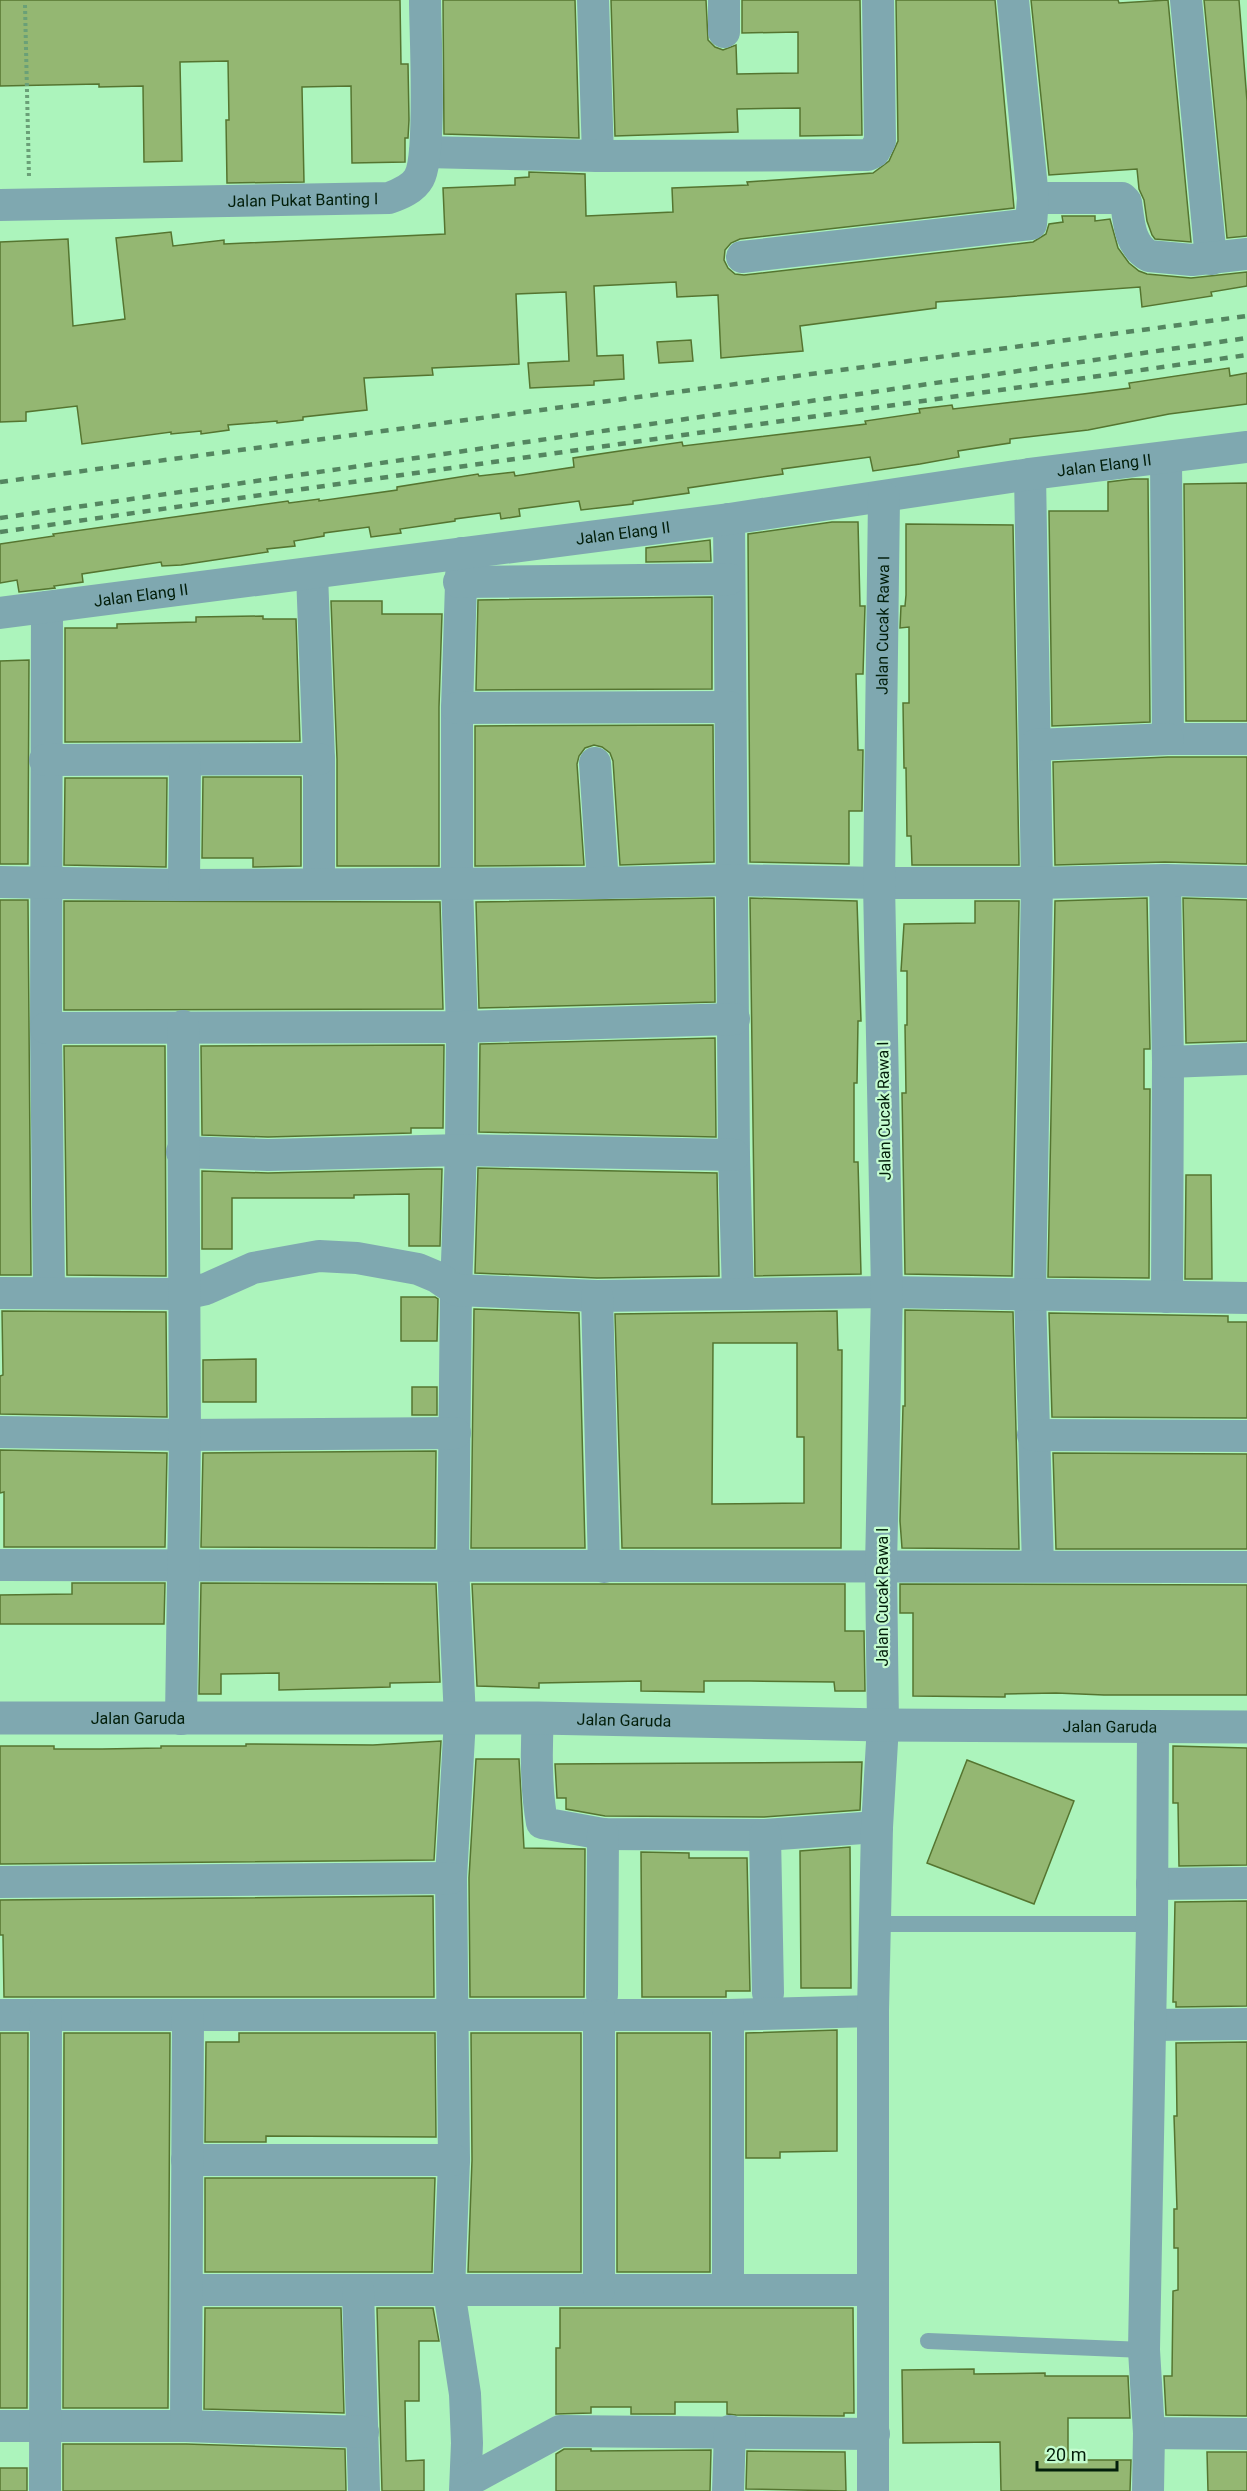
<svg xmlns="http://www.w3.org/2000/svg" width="1247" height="2491" font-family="Roboto,sans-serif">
  <rect width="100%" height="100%" fill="#acf4bc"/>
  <g fill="#94b772" stroke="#557530" stroke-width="1.5" fill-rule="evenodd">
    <polygon points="0,0 400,0 401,64 408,64 409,120 408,138 405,138 405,162 352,163 351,86 302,87 304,182 227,183 226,120 229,120 228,61 180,62 182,161 144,162 143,86 99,87 99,84 0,86"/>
    <polygon points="443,0 575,0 579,138 444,134"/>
    <polygon points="611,0 706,0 708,40 715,47 723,50 736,45 737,74 798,73 798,32 742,33 742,0 860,0 862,135 800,136 800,108 737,109 738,132 615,136"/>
    <polygon points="896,0 995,0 1014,208 740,239 731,243 725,250 724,260 728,268 735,274 744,275 1033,242 1046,234 1049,224 1063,222 1062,216 1095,216 1095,221 1110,219 1118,248 1129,263 1139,271 1147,274 1191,278 1247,272 1247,286 1211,292 1212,296 1142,307 1140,287 936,302 936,308 800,326 803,351 721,358 718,295 677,297 676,282 594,286 597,356 623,355 624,379 594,381 594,385 530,388 528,363 569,361 566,292 516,294 519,364 432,368 433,375 364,378 367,410 303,417 303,420 277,423 277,421 228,425 229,430 201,434 201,431 171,434 171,432 82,444 77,406 26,412 26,421 0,422 0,242 68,239 73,326 125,319 116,238 171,232 173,246 224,240 224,244 445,234 443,188 515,185 515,178 529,177 529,172 585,174 586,216 673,212 672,188 748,185 747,182 776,180 873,173 889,161 898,141"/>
    <polygon points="1031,0 1118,0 1119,3 1168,0 1191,242 1155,239 1152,235 1147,221 1144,200 1139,189 1137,169 1049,175"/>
    <polygon points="1204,0 1239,0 1247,101 1247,236 1227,238"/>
    <polygon points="691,340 693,361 659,363 657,342"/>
    <polygon points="1229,368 1230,376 1247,373 1247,404 1169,414 1088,430 1010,439 1010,443 958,451 959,457 920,464 873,471 870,457 782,469 783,474 688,488 689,493 633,501 633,504 581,510 579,501 519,509 520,516 501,519 500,513 455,519 455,521 400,529 401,533 371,537 369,527 324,533 324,536 294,541 295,546 267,549 268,552 181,565 162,566 161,562 82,574 83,582 54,586 55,588 19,592 17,580 0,583 0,544 54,536 53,534 288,501 289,503 319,499 319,501 397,490 397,487 478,474 479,476 514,472 515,476 574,467 573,458 633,449 682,442 683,446 866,424 865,421 920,413 919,409 952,405 953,409 1083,394 1130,388 1129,383"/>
    <polygon points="1132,479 1148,479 1150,722 1052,726 1049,511 1108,511 1108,482"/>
    <polygon points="1247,483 1247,721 1186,721 1184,484"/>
    <polygon points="832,522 858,522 860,606 865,606 863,674 856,674 858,750 863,750 862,811 849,811 849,864 750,862 748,534"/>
    <polygon points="906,524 1013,525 1019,865 912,865 911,836 907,836 906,768 904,768 903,703 909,703 909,627 900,628 901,606 905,606 906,595"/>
    <polygon points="710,540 711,561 646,562 646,548"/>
    <polygon points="712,597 712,689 476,690 478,600"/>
    <polygon points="331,601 382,601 382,614 442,614 439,707 439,866 337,866 337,759"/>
    <polygon points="263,616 263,619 296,619 300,741 65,742 65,628 117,628 117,624 196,622 196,617"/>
    <polygon points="29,660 28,864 0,864 0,661"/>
    <polygon points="713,725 714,862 620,865 613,761 610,753 602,747 594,745 585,748 579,756 577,764 584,865 475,866 475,726"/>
    <polygon points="1168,757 1247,757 1247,864 1165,862 1055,865 1053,762"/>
    <polygon points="203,777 301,777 301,866 253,867 253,858 202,858"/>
    <polygon points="65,778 167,778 166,867 64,865"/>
    <polygon points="714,898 715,1002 479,1008 476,902"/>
    <polygon points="750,898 857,901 861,1021 858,1021 857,1083 854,1083 854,1162 858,1162 861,1274 755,1276"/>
    <polygon points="1147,898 1150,1049 1144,1049 1144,1089 1150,1089 1149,1278 1048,1277 1055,901"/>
    <polygon points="1183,898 1247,900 1247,1041 1186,1043"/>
    <polygon points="0,900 28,900 31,1275 0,1275"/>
    <polygon points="64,901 440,902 443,1009 64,1010"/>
    <polygon points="975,901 1019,901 1012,1276 905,1274 902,1093 906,1093 905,1025 907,1025 907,971 901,971 904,924 975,923"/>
    <polygon points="715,1038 716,1137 479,1132 480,1044"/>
    <polygon points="444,1045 443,1128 411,1128 411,1133 268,1137 202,1135 201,1046"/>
    <polygon points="64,1046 165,1046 166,1276 67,1275"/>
    <polygon points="478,1168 717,1173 719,1276 597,1278 475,1273"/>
    <polygon points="427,1169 442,1169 440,1246 409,1246 409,1194 354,1195 354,1198 232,1198 232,1249 202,1249 202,1171 268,1173"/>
    <polygon points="1186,1175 1211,1175 1212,1279 1185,1279"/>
    <polygon points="401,1297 435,1297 438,1299 437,1341 401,1341"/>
    <polygon points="474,1309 579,1313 585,1548 471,1548"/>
    <polygon points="905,1310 1013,1312 1019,1549 902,1548 900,1521 903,1406 905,1406"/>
    <polygon points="2,1311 166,1312 167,1417 0,1414 0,1376 3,1375"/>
    <path d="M837,1311L838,1350H842L841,1548H622L615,1314ZM713,1343H797V1437H804V1503L712,1504Z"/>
    <polygon points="1049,1313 1228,1316 1228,1322 1247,1322 1247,1418 1052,1417"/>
    <polygon points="256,1359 256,1402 203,1402 203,1360"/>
    <rect x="412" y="1387" width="25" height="28"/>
    <polygon points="0,1450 167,1453 165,1547 4,1547 4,1492 0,1493"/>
    <polygon points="436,1451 435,1548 201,1547 203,1453"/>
    <polygon points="1053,1453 1247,1454 1247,1549 1056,1549"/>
    <polygon points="72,1583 165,1583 164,1624 0,1624 0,1595 72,1594"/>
    <polygon points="201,1583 436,1584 440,1682 390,1683 390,1687 279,1690 279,1673 221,1674 221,1694 199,1694"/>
    <polygon points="472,1584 845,1584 845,1631 864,1631 865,1691 835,1691 834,1682 750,1681 704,1681 704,1692 641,1691 641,1681 539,1683 539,1688 477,1686"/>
    <polygon points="900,1584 1247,1585 1247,1695 1104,1695 1056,1693 1005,1694 1005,1697 913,1696 913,1613 900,1613"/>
    <polygon points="441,1741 434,1860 0,1864 0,1746 54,1746 54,1749 102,1749 161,1748 161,1746 246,1746 246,1744 373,1745"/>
    <polygon points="1173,1746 1247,1748 1247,1865 1179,1866 1178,1803 1173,1803"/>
    <polygon points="476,1759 519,1759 524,1848 585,1849 584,1997 470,1997 469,1878"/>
    <polygon points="967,1760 1074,1801 1034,1904 927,1863"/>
    <polygon points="862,1762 860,1810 764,1817 605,1816 566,1809 566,1798 557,1798 555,1764"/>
    <polygon points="850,1847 851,1988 801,1988 800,1851"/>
    <polygon points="641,1852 689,1853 689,1858 747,1858 750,1991 726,1991 726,1997 642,1997"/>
    <polygon points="433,1896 434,1997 4,1997 3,1935 0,1935 0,1900"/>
    <polygon points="1247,1901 1247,2006 1176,2007 1176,2002 1173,2002 1175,1902"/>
    <polygon points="837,2030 837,2151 780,2152 780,2158 746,2158 746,2033"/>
    <polygon points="0,2033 28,2033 27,2408 0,2408"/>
    <polygon points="64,2033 170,2033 168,2408 63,2408"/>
    <polygon points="239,2033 435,2033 436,2137 266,2136 266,2142 205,2142 206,2042 239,2042"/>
    <polygon points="471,2033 581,2033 581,2272 468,2272 472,2160"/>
    <rect x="617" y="2033" width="93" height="239"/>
    <polygon points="1247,2042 1247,2416 1166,2415 1164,2376 1172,2376 1173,2291 1178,2290 1178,2248 1174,2248 1174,2209 1177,2209 1174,2116 1177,2116 1176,2043"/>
    <polygon points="205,2178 435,2178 432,2272 205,2272"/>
    <polygon points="205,2308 341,2308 344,2413 204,2409"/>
    <polygon points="377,2308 433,2308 439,2341 419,2341 419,2401 405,2401 406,2461 424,2460 424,2491 382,2491"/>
    <polygon points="560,2308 853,2308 854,2413 844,2413 844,2416 736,2415 727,2414 727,2402 675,2402 675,2414 631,2414 631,2407 591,2407 591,2413 556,2414 556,2348 560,2348"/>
    <polygon points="974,2369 974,2374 1045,2373 1045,2376 1128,2376 1130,2418 1068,2418 1068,2460 1131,2460 1130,2491 1001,2491 1000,2442 903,2443 902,2370"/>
    <polygon points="63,2444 186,2444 345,2449 346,2491 63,2491"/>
    <polygon points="564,2449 591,2449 591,2451 711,2450 710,2491 556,2491 556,2454"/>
    <polygon points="747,2451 845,2452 846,2491 746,2489"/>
    <polygon points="1207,2452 1247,2452 1247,2491 1208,2491"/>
    <rect x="0" y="2468" width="27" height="23"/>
  </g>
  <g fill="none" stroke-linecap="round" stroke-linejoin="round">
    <polyline stroke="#6aa077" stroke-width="4" stroke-dasharray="3 3" stroke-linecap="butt" points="25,5 29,177"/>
    <g stroke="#7fa8b0" stroke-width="16">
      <polyline points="875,1924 1152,1924"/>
      <polyline points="928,2341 1144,2350"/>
    </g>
    <g stroke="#7fa8b0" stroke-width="32">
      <polyline points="593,0 598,156"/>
      <polyline points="724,0 724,32"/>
      <polyline points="1186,0 1211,259"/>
      <polyline points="425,152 598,156 868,155 874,152 880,141 878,0"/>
      <path d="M1033,198H1122L1126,202C1129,222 1129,245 1149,256L1192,260L1247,254"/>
      <path id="s1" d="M0,205L389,198C400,194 413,189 419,178C432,155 425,33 425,0"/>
      <polyline points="742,257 1031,224 1033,198 1013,0"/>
      <polyline points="1166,458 1168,739 1247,739"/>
      <polyline points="1030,474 1037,883 1030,1294 1038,1566"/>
      <polyline points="729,519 734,1155 738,1294"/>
      <polyline points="462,553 457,708 457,885 462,1027 461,1150 456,1290 453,1565 460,1719 451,1878 454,2160 449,2291 465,2394 467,2443 465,2491"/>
      <polyline points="312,574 319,759 319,884"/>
      <polyline points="459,582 729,579"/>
      <polyline points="47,607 46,1028 49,1292"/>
      <path id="s2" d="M0,613L729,519L1030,474L1247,447"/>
      <polyline points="457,708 729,707"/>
      <polyline points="1036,745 1168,739"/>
      <polyline points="45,760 319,759"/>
      <polyline points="595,763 603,883"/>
      <polyline points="1165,880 1168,1062 1167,1297"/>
      <polyline points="0,882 184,885 603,883 733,880 879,883 1037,883 1165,880 1247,882"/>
      <polyline points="184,885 185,760"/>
      <polyline points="46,1028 462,1027 734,1019"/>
      <polyline points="1168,1062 1247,1059"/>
      <polyline points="182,1152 268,1155 461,1150 734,1155"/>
      <polyline points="0,1293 183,1294 206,1289 253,1268 319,1256 357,1258 418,1269 437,1277 456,1290 597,1296 887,1292 1247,1298"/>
      <polyline points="597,1296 604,1567"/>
      <polyline points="0,1432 185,1435 455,1433"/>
      <polyline points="1033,1435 1247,1436"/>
      <polyline points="0,1565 1247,1567"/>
      <path d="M538,1718C536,1752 536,1789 542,1823L603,1834L765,1835L877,1827"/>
      <polyline points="181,1719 185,1435 183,1026"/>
      <polyline points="765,1835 768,1993"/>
      <polyline points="0,1882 451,1878"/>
      <polyline points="1152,1884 1247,1883"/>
      <polyline points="602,1995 603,1834"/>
      <polyline points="0,2015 728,2015 873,2011"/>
      <polyline points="728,2015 728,2290"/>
      <polyline points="1150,2025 1247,2024"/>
      <polyline points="187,2160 454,2160"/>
      <polyline points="187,2290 871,2290"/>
      <polyline points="358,2290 364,2491"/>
      <polyline points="599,2290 599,2015"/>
      <polyline points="0,2426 186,2426 363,2432"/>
      <polyline points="186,2426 188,2015"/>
      <polyline points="1149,2433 1247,2434"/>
      <polyline points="466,2482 560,2431 874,2434"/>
      <polyline points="45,2491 46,2015"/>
      <polyline points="728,2491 730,2431"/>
      <path id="s3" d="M873,2491V2011L877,1827L883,1725L881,1566L887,1292L879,883L884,498"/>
      <polyline points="1148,2491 1149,2433 1144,2350 1152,1924 1153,1726"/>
    </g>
    <path stroke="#7fa8b0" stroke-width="33" id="s4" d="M0,1718H538L883,1725L1247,1727"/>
    <g stroke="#548660" stroke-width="4.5" stroke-dasharray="8 8" stroke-linecap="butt">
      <polyline points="0,482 1247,316"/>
      <polyline points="0,518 1247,338"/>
      <polyline points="0,532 1247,355"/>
    </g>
  </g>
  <g text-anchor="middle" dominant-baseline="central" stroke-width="4.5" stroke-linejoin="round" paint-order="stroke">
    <g font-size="16" fill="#021e0a" stroke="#c5fdd0">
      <text stroke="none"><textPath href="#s1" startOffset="303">Jalan Pukat Banting I</textPath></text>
      <text stroke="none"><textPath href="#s2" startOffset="1114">Jalan Elang II</textPath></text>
      <text stroke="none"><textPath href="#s2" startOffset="628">Jalan Elang II</textPath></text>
      <text stroke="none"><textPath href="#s2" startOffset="142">Jalan Elang II</textPath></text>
      <text stroke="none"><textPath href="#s3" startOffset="1866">Jalan Cucak Rawa I</textPath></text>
      <text transform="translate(884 1111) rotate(-91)">Jalan Cucak Rawa I</text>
      <text transform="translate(882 1597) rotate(-90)">Jalan Cucak Rawa I</text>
      <text stroke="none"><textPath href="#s4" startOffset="138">Jalan Garuda</textPath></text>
      <text stroke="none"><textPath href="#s4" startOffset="624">Jalan Garuda</textPath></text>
      <text stroke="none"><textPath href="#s4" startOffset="1110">Jalan Garuda</textPath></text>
    </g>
  </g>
  <path d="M1037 2461v9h80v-9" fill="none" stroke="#021e0a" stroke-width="3"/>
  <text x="1046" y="2461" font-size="18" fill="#021e0a" stroke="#c5fdd0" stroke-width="4.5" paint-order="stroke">20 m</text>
</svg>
